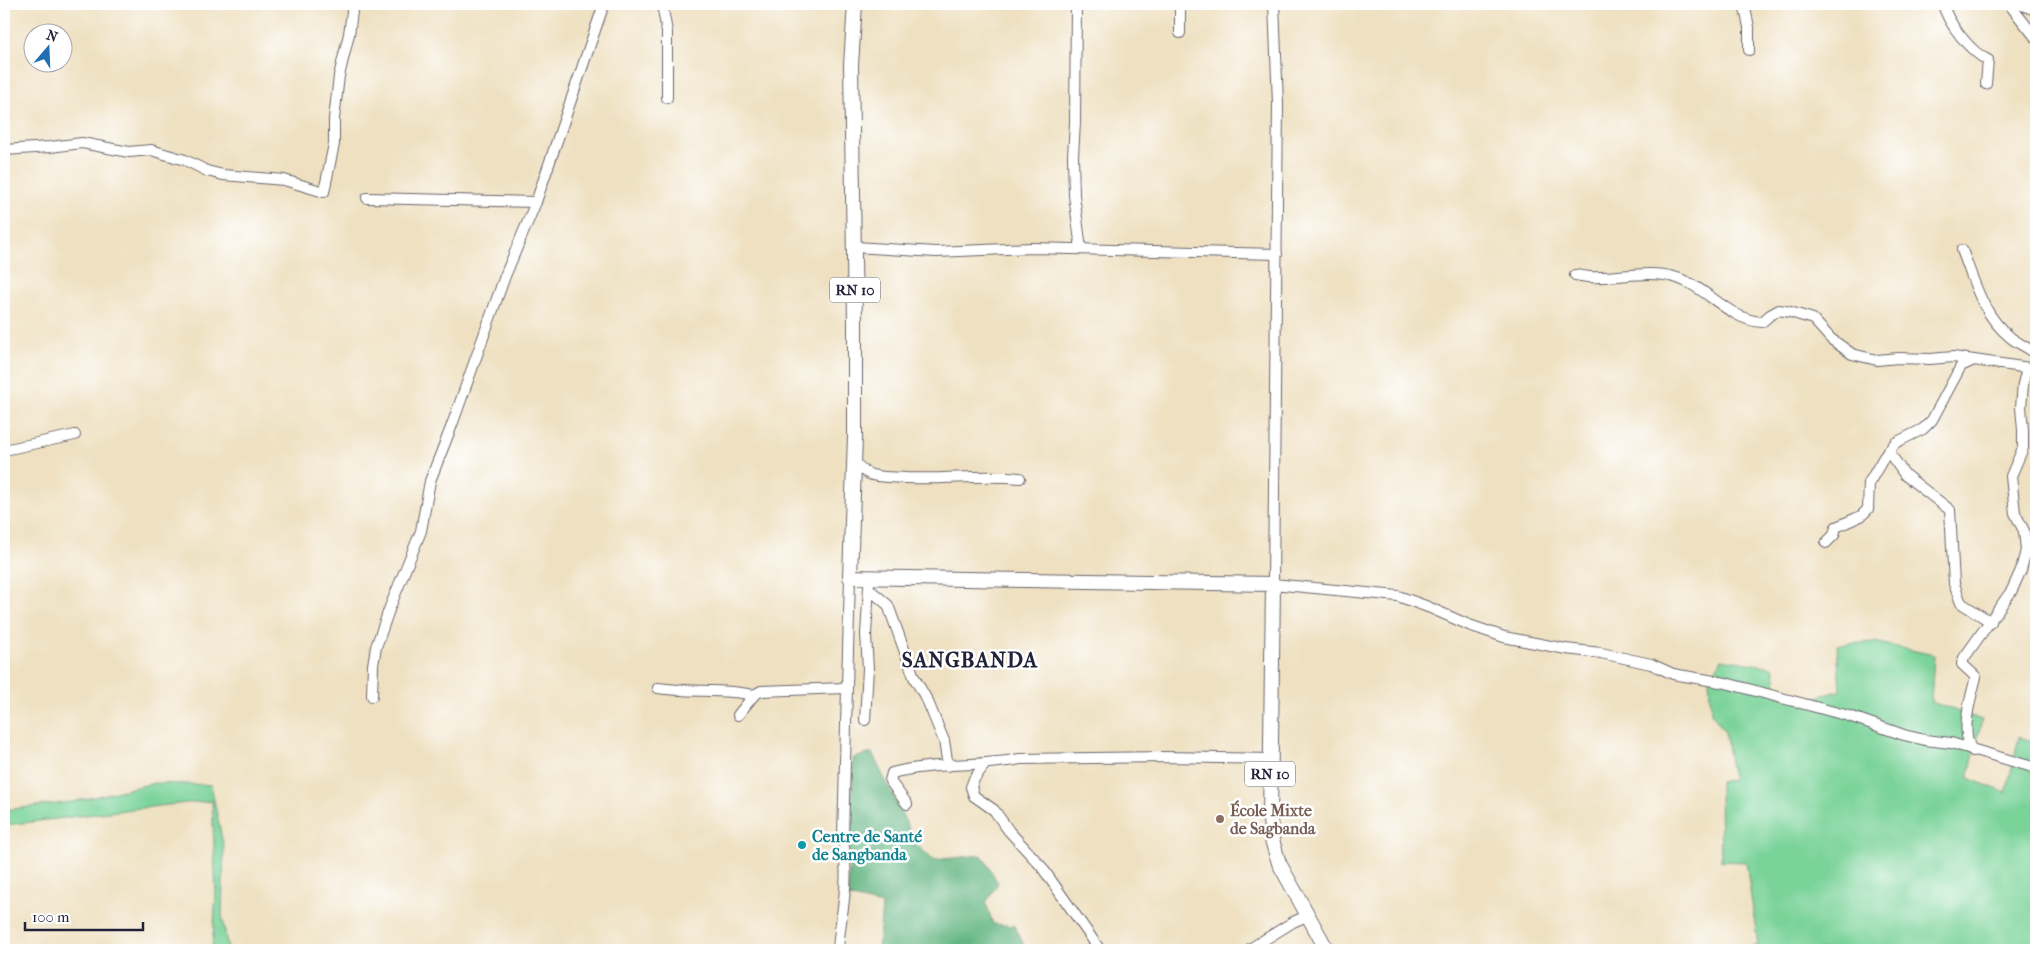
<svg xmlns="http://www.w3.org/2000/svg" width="2040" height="954" font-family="'IM FELL French Canon',serif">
  <rect width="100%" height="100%" fill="#fff"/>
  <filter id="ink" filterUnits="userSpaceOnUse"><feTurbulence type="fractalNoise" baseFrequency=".02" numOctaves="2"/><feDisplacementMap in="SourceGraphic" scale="10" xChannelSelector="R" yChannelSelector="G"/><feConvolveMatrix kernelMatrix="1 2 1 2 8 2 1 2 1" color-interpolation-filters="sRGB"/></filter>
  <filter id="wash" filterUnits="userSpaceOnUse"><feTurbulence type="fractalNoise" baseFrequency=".0096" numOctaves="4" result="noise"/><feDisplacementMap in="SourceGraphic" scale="20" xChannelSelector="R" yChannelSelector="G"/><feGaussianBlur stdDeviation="1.12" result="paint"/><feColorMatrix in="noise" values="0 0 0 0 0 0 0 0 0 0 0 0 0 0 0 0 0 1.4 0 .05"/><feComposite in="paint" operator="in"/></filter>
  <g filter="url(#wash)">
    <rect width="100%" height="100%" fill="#eee0c0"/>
    <g fill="#7ad399" stroke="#4e7a6a">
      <polygon points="1874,642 1934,655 1931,702 1982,720 1968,778 2006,793 2019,737 2036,742 2036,950 1735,950 1758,945 1746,862 1721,861 1720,781 1733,780 1725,732 1711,713 1709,679 1722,659 1773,667 1778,696 1805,700 1840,691 1837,645"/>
      <path d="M154,783L211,785L224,849L222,915L228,950H212L216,895L212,801C142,806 73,818 4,825V810L72,802Z"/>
    </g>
    <polygon fill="#63b581" stroke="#426c5e" points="872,753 917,845 933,860 982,855 998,883 986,903 993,924 1015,926 1026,950 878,950 882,905 848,897 853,758"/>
  </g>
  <g filter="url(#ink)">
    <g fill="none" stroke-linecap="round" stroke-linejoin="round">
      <g stroke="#69646a" stroke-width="12">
        <g id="minor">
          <polyline points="662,4 667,32 667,98"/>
          <polyline points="1076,4 1075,123 1073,156 1074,195 1081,249"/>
          <polyline points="1180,4 1180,33"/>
          <polyline points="1274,4 1278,104 1273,584 1398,596 1428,607 1469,625 1504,637 1566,649 1601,653 1651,664 1673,674 1726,683 1849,716 1904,735 1925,740 1951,743 2036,768"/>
          <polyline points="1744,4 1749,27 1749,50"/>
          <path d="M1943,4C1947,22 1971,53 1988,60L1986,84"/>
          <polyline points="2009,4 2036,38"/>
          <polyline points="2019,4 2036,10"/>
          <polyline points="4,150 50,147 82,143 129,152 151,150 185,160 207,171 223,175 284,180 324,192 334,144 334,119 339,76 349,34 353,4"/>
          <polyline points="367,198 536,202"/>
          <polyline points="855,247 936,252 1031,248 1277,254"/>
          <path d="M1962,250C1974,281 1983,316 2010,337C2018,344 2028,347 2036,354"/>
          <path d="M1575,275C1582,276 1590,278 1598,277C1623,277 1650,270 1674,277C1707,286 1728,320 1762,322L1770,315L1779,310L1790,312L1813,319L1831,339L1852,354L1877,360L1898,358L1930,359L1953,357L2036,369"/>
          <polyline points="4,450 75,435"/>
          <polyline points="1888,451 1905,475 1950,510 1954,584 1961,603 1991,622"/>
          <path d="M854,461C859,467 865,473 872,475C884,478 896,477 907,478C945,480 983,474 1020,478"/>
          <polyline points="1826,543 1834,535 1836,527 1861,516 1868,509 1869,483 1884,457 1895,443 1923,429 1932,420 1961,366 1974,360"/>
          <polyline points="869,589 888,605 914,677 928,702 944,741 948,766"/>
          <path d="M658,688C690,693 722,688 754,695"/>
          <polyline points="372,696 373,665 376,647 390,607 421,531 430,481 452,425 505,276 536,202 604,4"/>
          <polyline points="738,715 754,695 761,691 846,688"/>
          <polyline points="865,720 868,669 866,634 869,586"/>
          <path d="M1973,751C1959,735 1971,696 1976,677L1962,664L1964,658L2012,590L2021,570L2026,550L2024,531L2015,513L2011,476L2023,448V430L2021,407L2023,384L2027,368"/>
          <polyline points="985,764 974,779 971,787 974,796 994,810 1009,831 1041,866 1100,950"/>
          <path d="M907,804L890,781L892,773C933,762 978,767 1020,759L1166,757L1271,759"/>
          <path d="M838,950C839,933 842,917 844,899C847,879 845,857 843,836L850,577"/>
          <polyline points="1248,950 1293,922 1309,915"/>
        </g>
      </g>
      <g stroke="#69646a" stroke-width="16">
        <polyline id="major" points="855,4 851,65 855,321 855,437 850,577 1273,584 1270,820 1272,840 1279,863 1327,950"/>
      </g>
      <use href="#minor" stroke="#fff" stroke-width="10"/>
      <use href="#major" stroke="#fff" stroke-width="14"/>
    </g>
  </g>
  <circle fill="#8d6e63" stroke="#fff" stroke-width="2" cx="1220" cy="819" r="5"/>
  <circle fill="#0f9aa8" stroke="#fff" stroke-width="2" cx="802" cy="845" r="5"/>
  <g text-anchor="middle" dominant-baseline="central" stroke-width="5" stroke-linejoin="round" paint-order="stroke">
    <g fill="#fff" stroke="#646476" stroke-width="1">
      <rect x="830" y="277.5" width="50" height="25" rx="4"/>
      <rect x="1245" y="761.5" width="50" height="25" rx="4"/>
    </g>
    <g font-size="15" font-weight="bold" fill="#22223b">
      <text x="855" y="290">RN 10</text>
      <text x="1270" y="774">RN 10</text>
    </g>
    <g font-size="16" font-weight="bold" fill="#785e54" stroke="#fff" text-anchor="start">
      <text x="1230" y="810">École Mixte<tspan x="1230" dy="18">de Sagbanda</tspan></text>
    </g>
    <g font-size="16" font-weight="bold" fill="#0d838f" stroke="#fff" text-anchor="start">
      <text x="812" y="836">Centre de Santé<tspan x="812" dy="18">de Sangbanda</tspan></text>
    </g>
    <g font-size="21" font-weight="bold" letter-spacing="1" fill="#22223b" stroke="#fff">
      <text x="970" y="660">SANGBANDA</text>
    </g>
  </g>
  <rect width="2040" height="954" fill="none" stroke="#fff" stroke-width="20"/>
  <g transform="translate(48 48) rotate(19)"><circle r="24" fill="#ffffff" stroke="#a7a7b1"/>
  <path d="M0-4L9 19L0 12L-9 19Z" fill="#1f6fb2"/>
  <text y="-8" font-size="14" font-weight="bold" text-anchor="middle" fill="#22223b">N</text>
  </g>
  <path d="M25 922v8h118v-8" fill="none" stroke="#22223b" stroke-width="2.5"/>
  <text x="32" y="922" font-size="15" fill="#22223b" stroke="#ffffff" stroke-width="4" paint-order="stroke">100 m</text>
</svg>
